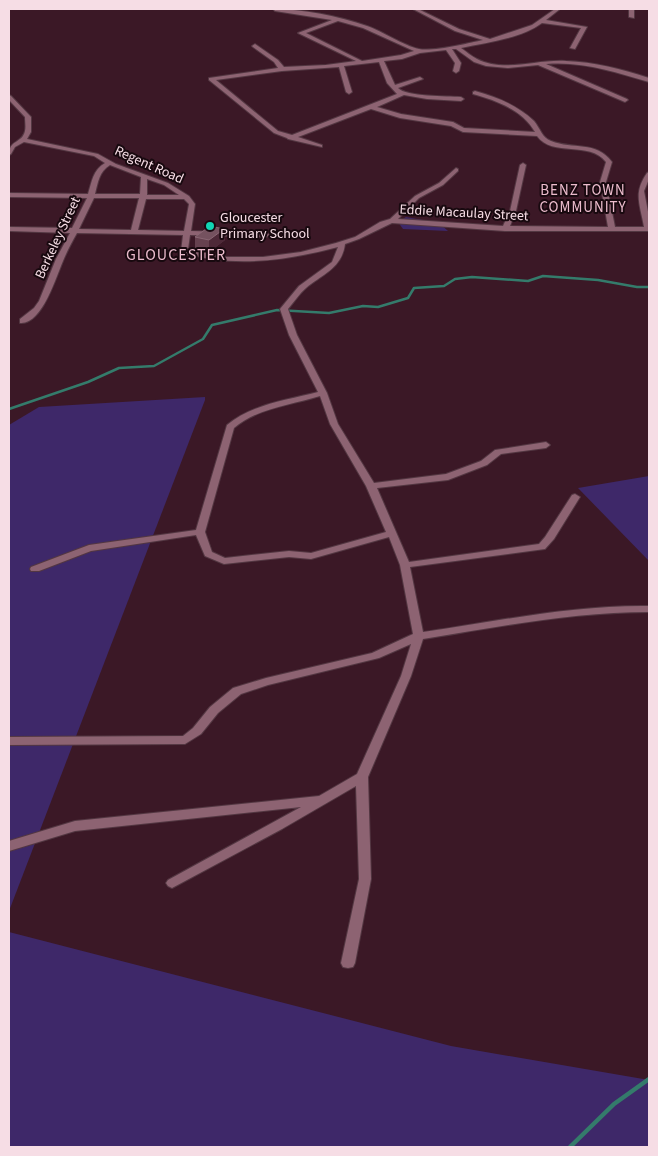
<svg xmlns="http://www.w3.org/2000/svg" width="658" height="1156" font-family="'Source Sans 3',sans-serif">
  <rect width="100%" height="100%" fill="#3b1826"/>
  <g fill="#3e2869">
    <polygon points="406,217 439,223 448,231 403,229 398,222"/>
    <polygon points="205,397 205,400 9,911 9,425 39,407"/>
    <polygon points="649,476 649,561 578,488"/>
    <polygon points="9,932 451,1046 649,1080 649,1147 9,1147"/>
  </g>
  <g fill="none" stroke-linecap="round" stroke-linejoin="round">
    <polyline stroke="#347b6b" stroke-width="2.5" points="9,409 88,382 119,368 154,366 203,339 212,325 277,310 329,313 363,306 378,307 408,298 414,288 444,286 455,279 472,277 528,281 543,276 598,280 637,287 649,287"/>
    <polyline stroke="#347b6b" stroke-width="4.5" points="570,1147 614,1104 649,1079"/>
    <g stroke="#533742" stroke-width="2">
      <g id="minor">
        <path d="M273,9C302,9 339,16 367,26C382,31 404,46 419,49C432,52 470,43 483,40L455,31L413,9H418L459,29L490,39L532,25L555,9H560L546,20L587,27L575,49L570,48L581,28L542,23C520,39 488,42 461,48C467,52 471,56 477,59C504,73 537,59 566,61C594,62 622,69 649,78V82C615,72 582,61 546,64L627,99L628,100L625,102L538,65L508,68L486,66L474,62L456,49H452L461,63L459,71L456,73L453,71L455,63L446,50L420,53L402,59L384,61L395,85L420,77L423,79L398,88C406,97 447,96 461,97L464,99L461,101L427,99L404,95L377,107L401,114L453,122L464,128L535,132C523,110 495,100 473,94V92L475,91C497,97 517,105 534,121C540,128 542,138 551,141C573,150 596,140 612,162L606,182L615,227H644C640,204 633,193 647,173L649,172V179L644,191L649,217V231H505L392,223L359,239L345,244C342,268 323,274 306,288C299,294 294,302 288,309L297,335L327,393L338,424L374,483L446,474L481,461L495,450L546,442L550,445L546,448L501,454L487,465L448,480L377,488L409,562L539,544L545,537L572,495L575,494L580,497L554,539L545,549L410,567L423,632C498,621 574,605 649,606V612C573,612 498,627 423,639L411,676L368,777L371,879L355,963L353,967L348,968L343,967L341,963L359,879L356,786L282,829L172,888L168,886L166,883L168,880L301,807L75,831L9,851V841L75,821L319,796L357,774L401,676L411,644L379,658L268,685L241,694L218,713L201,734L185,744L9,745V737L183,736L193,728L210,707L233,688L266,678L372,653L413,634L400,565L389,537L311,559L289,557L224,564L205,556L196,535L91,551L39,571H31L30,569L31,567L89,545L196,530L227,425C252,404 288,400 318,392L289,335L280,309L299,286L332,262L338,247C296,258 255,265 211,259C201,257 191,256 181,252L183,235L77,233C72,242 67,251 63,261C56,277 42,325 20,323V319L34,308L39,301L56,259L70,233L9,231V227L72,228L87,198L9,197V193L88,194C92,181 93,170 105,163L94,156L24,142L15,147L11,154L9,155C9,139 22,144 25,131C26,127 25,121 25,117L9,100V95L11,96L31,117V132L27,139L98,154L116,164L168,183L189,196L195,204L191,231L266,233L270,235L266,237L190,235L188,249L225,257H263L301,252L336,243L355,237L380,222L390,219L415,196L439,183L456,168L458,169V171L443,185L419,198L398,219L503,226L510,211L520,165L523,163L526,165L516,211L510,226L608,227L600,182L606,162C589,140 553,158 537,136L463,132L451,126L400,118L371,109L298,137L322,145V147L288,139L287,138L274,133L209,80V78L278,68L274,62L253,47L252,46L255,44L278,60L284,67L326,65L356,61L298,33L332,20L275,11ZM338,21L363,28L414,51L401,55L362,61L306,33ZM379,62L387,83L397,94L292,135L278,131L216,80L282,71L339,67L346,92L349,94L352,92L344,66ZM110,165L141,177L140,194H95C98,182 99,172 110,165ZM147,179L164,185L179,195H147ZM94,198H139L131,230L79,229ZM146,199H184L189,204L184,231L138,230ZM320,396L330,424L366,486L386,532L311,553L289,551L225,558L212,552L205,532L234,428C257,408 292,405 320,396Z"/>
        <polygon points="629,9 634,9 634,18 629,17"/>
      </g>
    </g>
    <use href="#minor" fill="#8d6372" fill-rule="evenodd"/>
  </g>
  <polygon fill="#66414f" points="224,229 225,240 209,252 195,249 195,237"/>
  <polygon fill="#4e2938" points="224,229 225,240 209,252 209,240"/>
  <polygon fill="#75525f" stroke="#8a6774" points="210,226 224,229 209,240 195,237"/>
  <circle fill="#11d5b4" stroke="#18090f" stroke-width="2" cx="210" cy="226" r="5"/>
  <g text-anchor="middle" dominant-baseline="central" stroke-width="4" stroke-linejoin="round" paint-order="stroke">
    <g font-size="14" fill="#f6dde5" stroke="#18090f">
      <text transform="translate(149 165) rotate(24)">Regent Road</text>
      <text transform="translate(464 213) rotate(3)">Eddie Macaulay Street</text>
      <text transform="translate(58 238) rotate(-65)">Berkeley Street</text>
    </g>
    <g font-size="14" fill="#f6dde5" stroke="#18090f" text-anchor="start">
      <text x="220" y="218">Gloucester<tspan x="220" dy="16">Primary School</tspan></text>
    </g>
    <g font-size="15" letter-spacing="1" fill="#ecbccd" stroke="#18090f">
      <text x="583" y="190">BENZ TOWN<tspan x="583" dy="17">COMMUNITY</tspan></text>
    </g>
    <g font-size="16" letter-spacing="1" fill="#ecbccd" stroke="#18090f">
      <text x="176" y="255">GLOUCESTER</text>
    </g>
  </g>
  <rect width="658" height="1156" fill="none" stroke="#f6dde5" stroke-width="20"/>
</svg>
